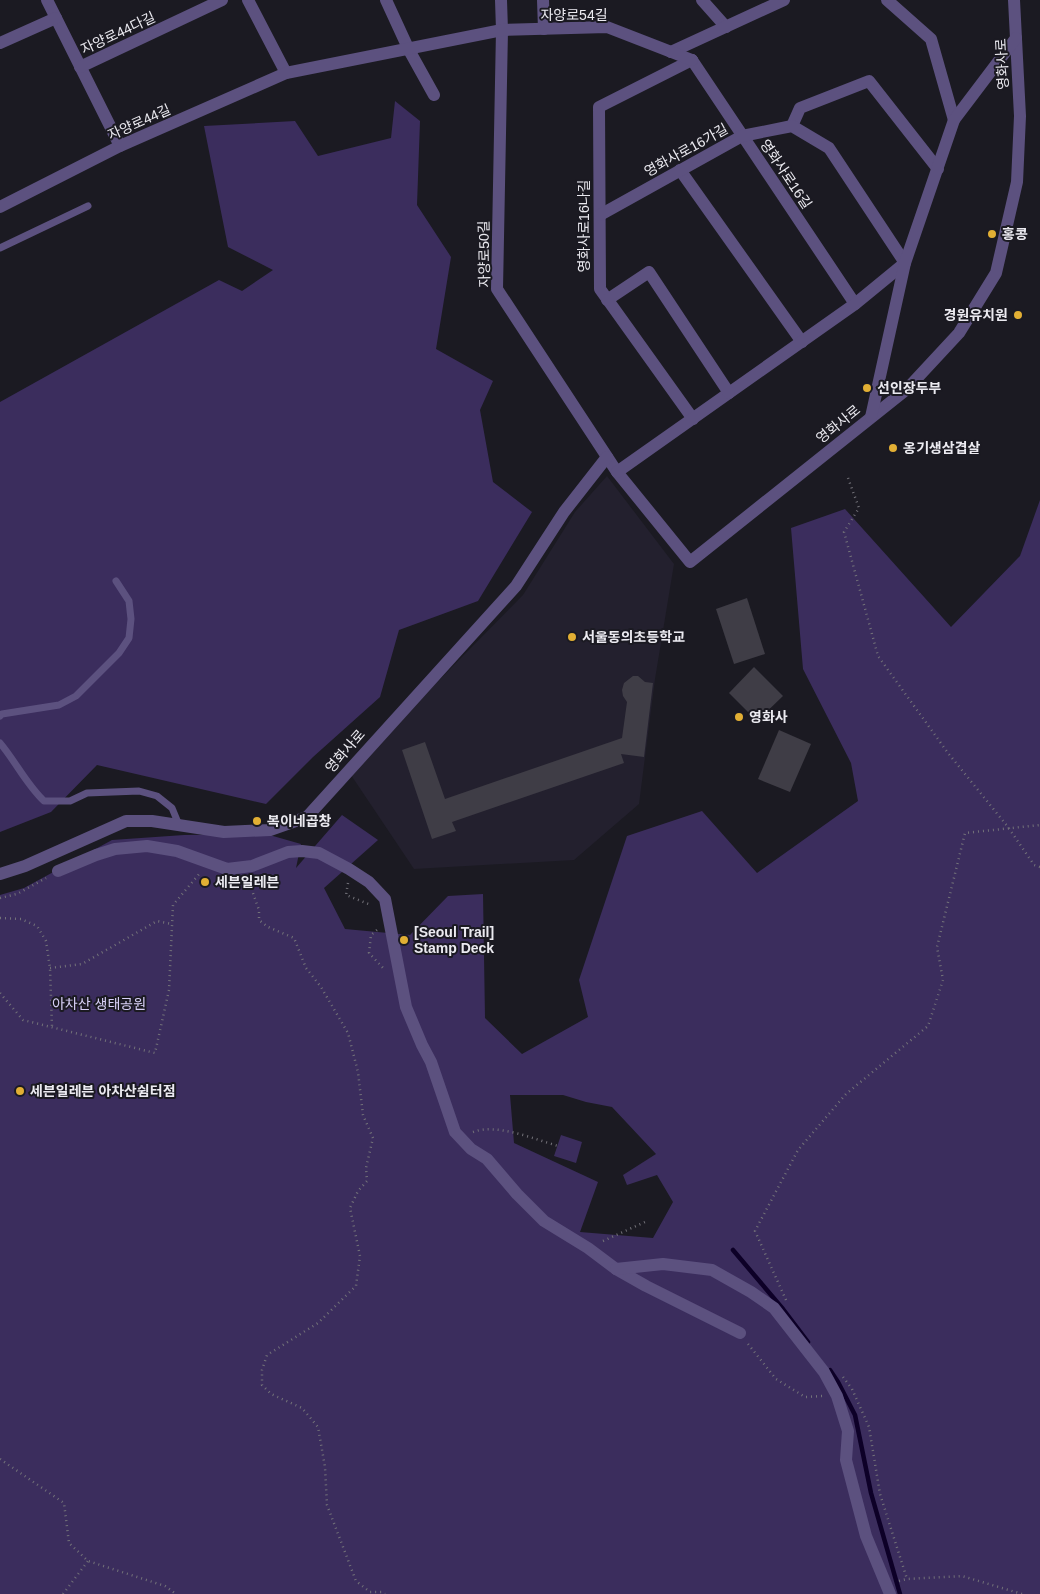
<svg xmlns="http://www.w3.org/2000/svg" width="1040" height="1594" font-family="Helvetica,'Noto Sans KR',sans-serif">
  <rect width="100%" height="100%" fill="#1b1a22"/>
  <polygon fill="#23202e" points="607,476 674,564 655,679 639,804 574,860 414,869 351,775 386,734 523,595 575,512"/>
  <g fill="#3b2d5d" fill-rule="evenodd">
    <polygon points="395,101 420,121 417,205 451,257 436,349 493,381 480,410 493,482 532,512 478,601 399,630 380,697 313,757 266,804 97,765 51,812 0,832 0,402 219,280 242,291 273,270 228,247 204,126 295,121 318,156 391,138"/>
    <path d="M1040,500V1594H0V895L24,888L112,840L184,835L266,834L301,844L296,868L342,815L378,840L324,888L345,929L410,935L448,896L483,894L485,1018L522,1054L588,1017L579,980L627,836L702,811L757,873L858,801L851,763L803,669L791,528L845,509L951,627L1020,556ZM510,1095H563L586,1102L612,1107L656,1154L623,1175L627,1185L657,1175L673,1202L653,1238L580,1232L598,1182L514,1143Z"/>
    <polygon points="561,1135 582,1142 576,1163 554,1156"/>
  </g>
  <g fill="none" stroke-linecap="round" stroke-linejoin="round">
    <g stroke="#0d0027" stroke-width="4.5">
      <polyline points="733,1250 783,1309 808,1342"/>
      <polyline points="830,1370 838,1382 855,1415 871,1493 900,1594"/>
    </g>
  </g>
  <g fill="#3f3d46">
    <polygon points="747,598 765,654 734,664 716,609"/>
    <polygon points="754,667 783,696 757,721 729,693"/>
    <polygon points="633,676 638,676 645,682 653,683 644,757 621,754 624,763 452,822 456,831 432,839 402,750 425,742 445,799 622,738 627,702 623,696 622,690 624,683"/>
    <polygon points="779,730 811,744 790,792 758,779"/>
  </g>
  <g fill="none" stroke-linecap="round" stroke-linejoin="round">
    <g stroke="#737279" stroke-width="2.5" stroke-dasharray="1 4" stroke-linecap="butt">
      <polyline points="848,478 859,508 844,532 878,656 948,753 1008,827 1034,865 1040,867"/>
      <polyline points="248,879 259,910 259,920 268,927 294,938 306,968 321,987 348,1033 358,1072 363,1115 373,1138 366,1168 367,1181 358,1191 350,1208 360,1256 356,1286 318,1323 267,1355 262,1370 262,1385 271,1394 302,1408 318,1427 325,1467 327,1505 356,1581 370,1592 382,1592 385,1594"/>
      <polyline points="348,883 346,895 371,905"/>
      <polyline points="0,898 17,894 46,878"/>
      <polyline points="0,918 21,919 37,926 46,941 50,968 52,1027"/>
      <polyline points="377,930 371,935 369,953 384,969"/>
      <polyline points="50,968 82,964 157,921 172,924"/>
      <polyline points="0,993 23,1020 155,1053 169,990 173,905 200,873"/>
      <path d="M473,1132C497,1123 534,1139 558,1146"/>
      <polyline points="603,1241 645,1222"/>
      <polyline points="786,1300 755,1231 798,1150 846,1094 928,1026 943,980 937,947 965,833 1040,825"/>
      <polyline points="748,1344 776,1379 805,1397 823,1396"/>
      <polyline points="843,1377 852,1389 869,1427 880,1494 907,1579"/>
      <polyline points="0,1459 64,1503 69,1543 88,1561 165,1586 176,1594"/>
      <polyline points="899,1581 907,1579 962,1576 1022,1594"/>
      <polyline points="63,1594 88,1561"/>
    </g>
    <g stroke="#5c517f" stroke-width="7">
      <polyline points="0,248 88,206"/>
      <polyline points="0,716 2,714 59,705 76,696 119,653 129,638 131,619 129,601 116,581"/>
      <path d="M0,743C16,762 26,784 44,801H70L87,793L139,791L157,796L172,808L179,825"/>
    </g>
    <g stroke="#5c517f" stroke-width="12">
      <polyline points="47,0 120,146"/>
      <polyline points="248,0 286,73"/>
      <polyline points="386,0 409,50 434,95"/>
      <polyline points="501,0 502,30 497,289 617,472 690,562 907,389 959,333 996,273 1017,182 1020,116 1014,0"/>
      <polyline points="543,0 544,29"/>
      <polyline points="702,0 726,27"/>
      <polyline points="887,0 931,39 954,120"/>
      <polyline points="0,43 56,18"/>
      <polyline points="671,52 784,0"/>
      <polyline points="692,60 599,107 600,289 693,419"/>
      <polyline points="692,60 855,304"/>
      <polyline points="80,67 222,0"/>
      <polyline points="792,126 800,108 869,81 938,169"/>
      <polyline points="680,170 802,342"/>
      <polyline points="0,207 120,146 286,73 502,30 607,27 692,60"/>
      <polyline points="600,215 742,136 792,126 829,148 905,263 855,304 617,472"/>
      <polyline points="607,300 649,272 729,393"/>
      <polyline points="871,417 905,263 954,120 1016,38"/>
      <polyline points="58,871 96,855 115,849 147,846 177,851 227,869 252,866 288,852 302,851 319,853 349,869 369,882 385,899 406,1007 422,1045 431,1062 455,1132 471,1149 487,1159 517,1194 544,1221 588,1248 616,1269 646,1286 740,1333"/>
      <polyline points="0,874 25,866 126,821 152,821 224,832 270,830 307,817 516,586 564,512 607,457"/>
      <polyline points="616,1269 663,1264 712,1270 751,1292 774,1308 824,1372 837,1396 848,1431 846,1460 866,1536 890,1594"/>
    </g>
  </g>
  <g fill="#e2af34" stroke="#1b1a22" stroke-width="2">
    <circle cx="992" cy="234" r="5"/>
    <circle cx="1018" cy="315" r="5"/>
    <circle cx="867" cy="388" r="5"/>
    <circle cx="893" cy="448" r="5"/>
    <circle cx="572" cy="637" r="5"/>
    <circle cx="739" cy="717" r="5"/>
    <circle cx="257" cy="821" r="5"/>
    <circle cx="205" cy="882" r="5"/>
    <circle cx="404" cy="940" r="5"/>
    <circle cx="20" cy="1091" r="5"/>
  </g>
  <g text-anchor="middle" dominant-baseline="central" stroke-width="4" stroke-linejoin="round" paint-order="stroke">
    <g font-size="14" fill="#ebeaf0" stroke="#1b1a22">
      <text x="574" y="15">자양로54길</text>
      <text transform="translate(118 33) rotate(-25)">자양로44다길</text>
      <text transform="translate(1002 64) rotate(-93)">영화사로</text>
      <text transform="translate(139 122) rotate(-24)">자양로44길</text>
      <text transform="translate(686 150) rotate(-29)">영화사로16가길</text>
      <text transform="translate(786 174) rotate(56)">영화사로16길</text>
      <text transform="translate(584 226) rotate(-90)">영화사로16나길</text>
      <text transform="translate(484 254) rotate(-91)">자양로50길</text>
      <text transform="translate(838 424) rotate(-39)">영화사로</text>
      <text transform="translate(345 751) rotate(-49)">영화사로</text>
    </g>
    <g font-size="14" font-weight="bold" fill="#ebeaf0" stroke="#1b1a22" text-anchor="start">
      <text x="1002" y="234">홍콩</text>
      <text x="1008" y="315" text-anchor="end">경원유치원</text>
      <text x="877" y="388">선인장두부</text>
      <text x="903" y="448">옹기생삼겹살</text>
      <text x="582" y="637">서울동의초등학교</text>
      <text x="749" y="717">영화사</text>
      <text x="267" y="821">복이네곱창</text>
      <text x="215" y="882">세븐일레븐</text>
      <text x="414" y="932">[Seoul Trail]<tspan x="414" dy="16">Stamp Deck</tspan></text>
      <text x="30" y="1091">세븐일레븐 아차산쉼터점</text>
    </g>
    <g font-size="14" fill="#d8d0f7" stroke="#1b1a22">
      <text x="99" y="1004">아차산 생태공원</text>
    </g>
  </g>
</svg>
